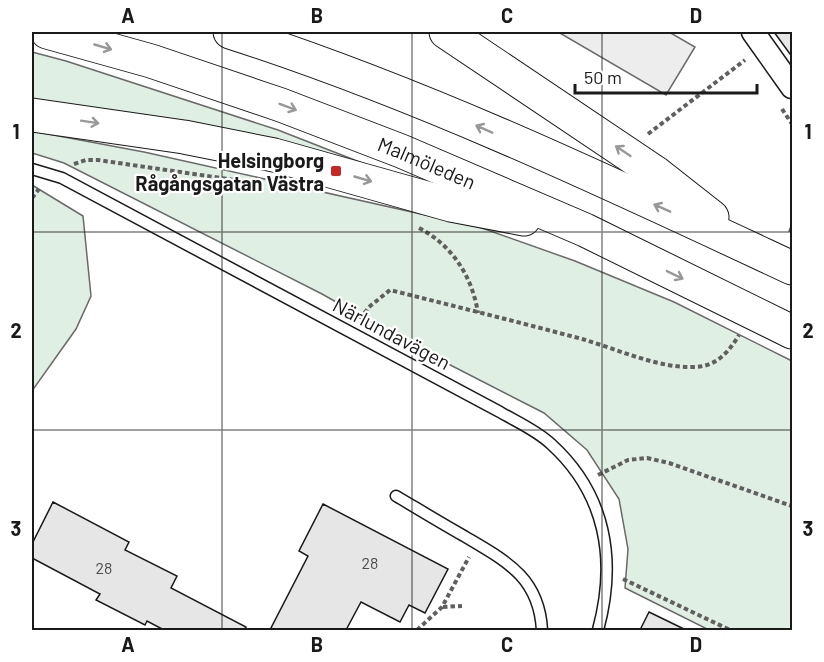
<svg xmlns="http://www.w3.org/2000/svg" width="824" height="662" font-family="Barlow,sans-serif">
  <rect width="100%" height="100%" fill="#fff"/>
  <g fill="#e0efe3" stroke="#6a6a6a" stroke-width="1.5">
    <polygon points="32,52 66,61 278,130 375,168 32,103"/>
    <polygon points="32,131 144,152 479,227 575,261 674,302 792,361 792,630 709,630 625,588 628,549 619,499 587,450 544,413 423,351 322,294 64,163 32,153"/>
    <polygon points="32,185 83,216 91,296 76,329 32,391"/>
  </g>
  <polygon fill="#ededed" stroke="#6a6a6a" stroke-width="1.5" points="558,32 669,32 695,47 666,95"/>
  <g fill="#e6e6e6" stroke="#1a1a1a" stroke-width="1.5">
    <polygon points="774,32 792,32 792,54 790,54"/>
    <polygon points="53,502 129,542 125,550 177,576 171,588 246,627 244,630 164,630 147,621 145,625 96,600 100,594 32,558 32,544"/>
    <polygon points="323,504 448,569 425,613 409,605 400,622 361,602 346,630 275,630 271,628 308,556 299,551"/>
    <polygon points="649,612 686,630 640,630"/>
  </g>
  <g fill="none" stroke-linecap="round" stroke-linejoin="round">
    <g stroke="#1a1a1a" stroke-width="13">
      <g id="lane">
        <path d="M32,169L62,178L500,412C517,422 536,430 551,444C606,494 617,560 598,630"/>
        <path d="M396,496C418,509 441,523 464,536C506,561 539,577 542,630"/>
      </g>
    </g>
    <g stroke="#1a1a1a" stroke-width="25">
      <polyline id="street" points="753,32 792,87"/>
    </g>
    <g stroke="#1a1a1a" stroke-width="35">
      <g id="highway">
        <path id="s1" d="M47,32L151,61L281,105L401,151L585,230L792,332"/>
        <path d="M230,32C423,94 608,182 792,268"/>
        <polyline points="446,32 656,173 712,217"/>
        <polyline points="32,115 184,137 274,155 451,205 524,219"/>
      </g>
    </g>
    <g stroke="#5f5f5f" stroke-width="4" stroke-dasharray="4.5 3" stroke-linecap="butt">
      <polyline points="782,109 792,124"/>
      <polyline points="648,134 745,60"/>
      <polyline points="74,164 86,160 98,160 262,184"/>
      <polyline points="32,198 39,189"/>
      <path d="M419,228C452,245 472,276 478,313"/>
      <polyline points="790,232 792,227"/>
      <path d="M360,319L369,307L390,290C454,306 518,322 582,339C617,349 657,368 693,367C716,367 728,353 739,335"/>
      <polyline points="598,475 628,460 647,458 669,463 792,506"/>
      <polyline points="623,579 730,630"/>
      <polyline points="443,607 462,606"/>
      <polyline points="417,630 442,607 469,557"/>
    </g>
    <use href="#lane" stroke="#fff" stroke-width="10"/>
    <use href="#street" stroke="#fff" stroke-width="22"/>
    <use href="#highway" stroke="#fff" stroke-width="33"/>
  </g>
  <defs><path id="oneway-shaft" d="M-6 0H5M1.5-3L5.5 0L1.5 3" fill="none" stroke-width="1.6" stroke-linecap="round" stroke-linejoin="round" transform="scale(1.5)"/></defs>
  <g stroke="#989898">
    <use href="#oneway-shaft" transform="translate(103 47) rotate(16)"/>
    <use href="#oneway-shaft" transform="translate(288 107) rotate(21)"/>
    <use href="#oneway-shaft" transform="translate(90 122) rotate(9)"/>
    <use href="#oneway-shaft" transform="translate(484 129) rotate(-156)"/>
    <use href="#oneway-shaft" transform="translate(623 151) rotate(-146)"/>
    <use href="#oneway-shaft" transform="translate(363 179) rotate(16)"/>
    <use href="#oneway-shaft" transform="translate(662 208) rotate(-156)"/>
    <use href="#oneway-shaft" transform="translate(675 275) rotate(26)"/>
  </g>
  <path fill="none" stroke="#1a1a1a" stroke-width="1.5" stroke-opacity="0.55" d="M222,32V630M412,32V630M602,32V630M32,232H792M32,430H792"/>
  <rect fill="#c62828" stroke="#fff" stroke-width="2" x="330" y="165" width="12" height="12" rx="3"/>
  <g text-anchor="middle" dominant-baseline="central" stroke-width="4.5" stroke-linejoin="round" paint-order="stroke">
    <g font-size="16" fill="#4d4d4d">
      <text x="370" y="562">28</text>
      <text x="104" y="567">28</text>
    </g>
    <g font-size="20" font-weight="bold" fill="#1a1a1a" stroke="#fff" text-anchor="end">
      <text x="324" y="160">Helsingborg<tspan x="324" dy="23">Rågångsgatan Västra</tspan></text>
    </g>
    <g font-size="20" fill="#1a1a1a" stroke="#fff">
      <text stroke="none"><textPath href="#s1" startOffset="402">Malmöleden</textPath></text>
      <text transform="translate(392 333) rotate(28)">Närlundavägen</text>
    </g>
  </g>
  <rect width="824" height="662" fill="none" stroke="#ffffff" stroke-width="66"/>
  <path d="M575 84v9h182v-9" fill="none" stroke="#1a1a1a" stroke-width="3"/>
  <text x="584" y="84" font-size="18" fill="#1a1a1a" stroke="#ffffff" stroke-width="4.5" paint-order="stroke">50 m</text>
  <rect x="33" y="33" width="758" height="596" fill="none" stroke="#1a1a1a" stroke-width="2"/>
  <g font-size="20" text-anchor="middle" font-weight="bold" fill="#1a1a1a">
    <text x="128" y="23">A</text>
    <text x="317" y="23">B</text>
    <text x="507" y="23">C</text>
    <text x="696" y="23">D</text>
    <text x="16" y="139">1</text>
    <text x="808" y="139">1</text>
    <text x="16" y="338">2</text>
    <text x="808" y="338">2</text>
    <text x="16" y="536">3</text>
    <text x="808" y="536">3</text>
    <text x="128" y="652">A</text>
    <text x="317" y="652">B</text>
    <text x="507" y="652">C</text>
    <text x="696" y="652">D</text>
  </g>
</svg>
